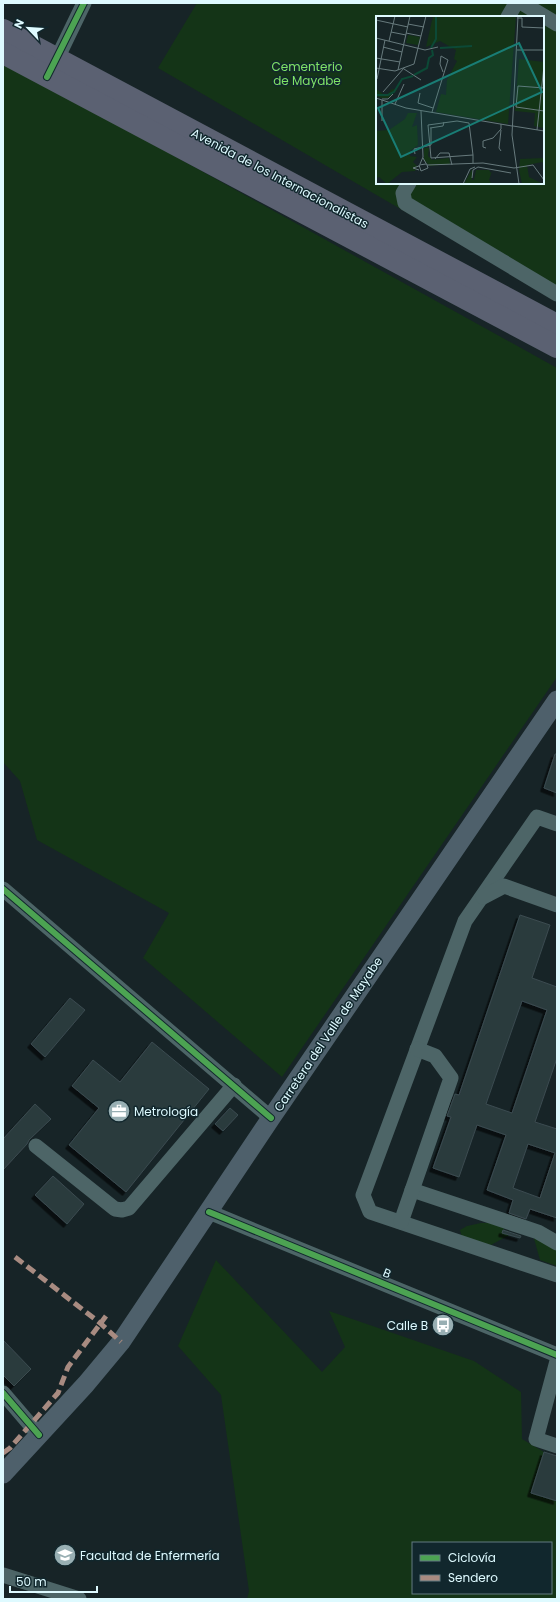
<svg xmlns="http://www.w3.org/2000/svg" width="560" height="1602" font-family="Poppins,sans-serif">
  <defs>
    <filter id="shadow"><feDropShadow dx="-3.5" dy="3.5" stdDeviation="0" flood-color="#0009"/></filter>
  </defs>
  <rect width="100%" height="100%" fill="#172427"/>
  <g fill="#143417" fill-rule="evenodd">
    <path d="M197,3H557V300L158,68ZM377,17H543V183H377Z"/>
    <polygon points="3,61 557,368 557,677 282,1077 143,958 169,913 37,840 20,781 3,762"/>
    <polygon points="481,1223 493,1223 504,1227 503,1233 509,1235 491,1245 462,1237 460,1230 467,1226"/>
    <polygon points="533,1235 557,1248 557,1266 540,1260"/>
    <path d="M216,1260L322,1372L345,1347L329,1311L474,1361L521,1392L522,1439L544,1452L531,1493L557,1501V1599H247L249,1591L221,1395L178,1346ZM413,1543H551V1593H413Z"/>
  </g>
  <g fill="#2c3a3e" stroke="#3a4b50" fill-rule="evenodd" filter="url(#shadow)">
    <polygon points="555,754 557,754 557,793 544,788"/>
    <path d="M520,915L550,925L532,978L557,987V1058L535,1122L557,1129V1218L530,1209L526,1219L509,1213L513,1200L487,1190L506,1135L477,1125L459,1177L433,1168L451,1117L447,1116L455,1094L459,1095ZM522,1001L547,1010L512,1113L486,1104ZM528,1144L555,1153L540,1198L513,1188Z"/>
    <polygon points="70,998 85,1010 45,1057 31,1044"/>
    <polygon points="152,1042 209,1089 126,1192 69,1145 99,1108 72,1086 93,1060 120,1082"/>
    <polygon points="35,1104 51,1119 29,1140 27,1144 3,1170 3,1139"/>
    <polygon points="230,1108 238,1115 223,1131 215,1124"/>
    <polygon points="53,1176 84,1204 67,1224 35,1195"/>
    <polygon points="503,1230 521,1236 520,1238 502,1233"/>
    <polygon points="3,1340 31,1369 14,1386 3,1375"/>
    <polygon points="544,1452 557,1456 557,1501 531,1493"/>
  </g>
  <g fill="none" stroke-linecap="round" stroke-linejoin="round">
    <g stroke="#4d6567" stroke-width="15">
      <polyline points="522,3 557,24"/>
      <polyline points="508,17 516,3"/>
      <polyline points="53,67 84,3"/>
      <polyline points="409,183 403,193 405,203 557,294"/>
      <polyline points="557,824 537,817 465,921 363,1195 370,1212 557,1275"/>
      <polyline points="3,889 271,1118"/>
      <polyline points="483,897 504,886 557,905"/>
      <polyline points="36,1146 115,1209 122,1210 129,1208 234,1085"/>
      <polyline points="412,1190 538,1232 557,1243"/>
      <polyline points="209,1212 557,1355"/>
      <polyline points="401,1222 451,1078 435,1056 417,1049"/>
      <polyline points="557,1361 536,1439 557,1446"/>
      <polyline points="3,1393 39,1435"/>
      <polyline points="3,1575 79,1599"/>
    </g>
    <polyline stroke="#4e606b" stroke-width="19" points="3,1474 86,1384 121,1342 271,1118 557,700"/>
    <g stroke="#5b6172" stroke-width="22">
      <polyline points="3,30 557,325"/>
      <polyline points="3,53 557,347"/>
    </g>
    <g stroke="#a88b81" stroke-width="5" stroke-dasharray="10 5" stroke-linecap="butt">
      <polyline points="15,1257 100,1323 121,1342"/>
      <polyline points="3,1453 10,1448 58,1393 68,1367 106,1316"/>
    </g>
    <g stroke="#11272d" stroke-width="8">
      <g id="cycleway">
        <polyline points="47,77 84,3"/>
        <polyline points="3,889 271,1118"/>
        <polyline points="209,1212 557,1355"/>
        <polyline points="3,1393 39,1435"/>
      </g>
    </g>
    <use href="#cycleway" stroke="#4ca352" stroke-width="6"/>
  </g>
  <defs>
    <g id="office-disc" transform="scale(1.15)"><circle r="9.5" fill="#98afb3" stroke="#11272d"/><path d="M-6-3h4V-5.5h4V-3h4V5H-6ZM-1-4.5V-3h2v-1.5ZM-6 0V1H6V0Z" fill="#fff"/></g>
    <g id="bus-disc" transform="scale(1.15)"><circle r="9.5" fill="#98afb3" stroke="#11272d"/><path d="M-5-6H5V4H4V6H2V4H-2V6H-4V4H-5ZM-3.5-4V0h7V-4ZM-3.5 1.2v1.5H-2V1.2ZM2 1.2v1.5H3.5V1.2Z" fill="#fff"/></g>
    <g id="university-disc" transform="scale(1.15)"><circle r="9.5" fill="#98afb3" stroke="#11272d"/><path d="M0-5L7-2L0 1L-7-2ZM-4 1L0 2.5L4 1V4Q0 6-4 4Z" fill="#fff"/></g>
  </defs>
  <g fill-rule="evenodd">
    <use href="#office-disc" x="119" y="1111"/>
    <use href="#bus-disc" x="443" y="1325"/>
    <use href="#university-disc" x="65" y="1555"/>
  </g>
  <g text-anchor="middle" dominant-baseline="central" stroke-width="3" stroke-linejoin="round" paint-order="stroke">
    <g font-size="12" fill="#7fe366" stroke="#11272d">
      <text x="307" y="66">Cementerio<tspan x="307" dy="14">de Mayabe</tspan></text>
    </g>
    <g font-size="12" fill="#defaff" stroke="#11272d">
      <text transform="translate(280 178) rotate(28)">Avenida de los Internacionalistas</text>
      <text transform="translate(328 1034) rotate(-56)">Carretera del Valle de Mayabe</text>
      <text transform="translate(387 1273) rotate(22)">B</text>
    </g>
    <g font-size="12" fill="#defaff" stroke="#11272d" text-anchor="start">
      <text x="134" y="1111">Metrología</text>
      <text x="428" y="1325" text-anchor="end">Calle B</text>
      <text x="80" y="1555">Facultad de Enfermería</text>
    </g>
  </g>
  <g transform="translate(376 16)">
    <rect width="168" height="168" fill="#172427"/>
    <path d="M57,0H140L132,108L60,96L65,78L70,79L71,64L81,45L78,43L80,34L64,25L50,31ZM32,19L44,21L42,29L30,27ZM143,43L168,46V112L158,110L159,97L139,95ZM0,73L10,80L16,73L21,74L12,82H6L0,80ZM32,97H41L36,111L41,109L42,129L34,135V140L41,141L37,146L41,150L39,155L26,156L11,168L3,161L0,162V115L13,114L29,103ZM48,132H53L52,140L56,144L73,142L74,148L54,150L48,144ZM168,142V148L166,146L151,149L153,161L167,168H146L143,154L144,143ZM96,153V164H98L100,154H113L115,157L116,155L113,164L115,167L88,168Z" fill="#143417"/>
    <path fill="none" stroke="#0c4936" stroke-width="2" d="M55,32L60,23V0M64,32L96,30M38,59L51,52L53,42L57,39L56,34M0,79H12L18,76L26,63L37,60"/>
    <path fill="none" stroke="#677a7d" stroke-width="1" d="M142,0L136,119L143,168M141,2H146V11L168,12M0,4L32,11M32,8L48,11M15,16L30,19M30,17L45,20M0,22L49,34L62,31M13,25L19,0M7,31L26,36M141,34H168M0,42L24,46M0,52L19,55L38,48L50,0M28,53L45,64M22,54L34,0M1,63L9,24M168,72L142,70L140,91L168,95M7,76L28,52M44,77L42,87L57,92M0,82L30,92L136,110M6,83H12L17,78M6,84V105M19,88L28,68M56,96L72,44L65,40L64,48L67,56M137,110L168,115M54,112L67,110L68,106M125,114L123,132L125,135M161,114L168,50M110,132L107,131V125L117,122L125,113V108M39,138L38,133L55,129V112M97,139L55,142L52,109L81,105L93,107L97,139V147M47,142L51,149L52,152L45,155L43,149L50,148M59,143L64,137H73L76,149M44,148L47,141L45,95M51,149L107,147L138,152L157,149L168,164M43,154L37,152L43,150M96,162L97,154L102,151L135,157M87,168L94,153L99,151"/>
    <path fill="#197d75" fill-opacity="0.15" stroke="#197d75" stroke-width="2" d="M143,27L166,76L25,141L2,92Z"/>
    <rect width="168" height="168" fill="none" stroke="#defaff" stroke-width="2"/>
  </g>
  <rect width="560" height="1602" fill="none" stroke="#defaff" stroke-width="8"/>
  <rect x="412" y="1542" width="140" height="52" fill="#11272d" stroke="#637b81"/>
  <rect x="420" y="1555" width="20" height="6" fill="#4ca352" stroke="#637b81"/>
  <text x="448" y="1562" font-size="12" fill="#defaff">Ciclovía</text>
  <rect x="420" y="1575" width="20" height="6" fill="#a88b81" stroke="#637b81"/>
  <text x="448" y="1582" font-size="12" fill="#defaff">Sendero</text>
  <g transform="translate(28 28) rotate(295)" stroke="#11272d" stroke-width="3" paint-order="stroke">
  <path d="M0-3L7 15L0 10L-7 15Z" fill="#defaff"/>
  <text y="-6" font-size="11" font-weight="bold" text-anchor="middle" fill="#defaff">N</text>
  </g>
  <path d="M10 1586v6h87v-6" fill="none" stroke="#defaff" stroke-width="2"/>
  <text x="16" y="1586" font-size="12" fill="#defaff" stroke="#11272d" stroke-width="3" paint-order="stroke">50 m</text>
</svg>
